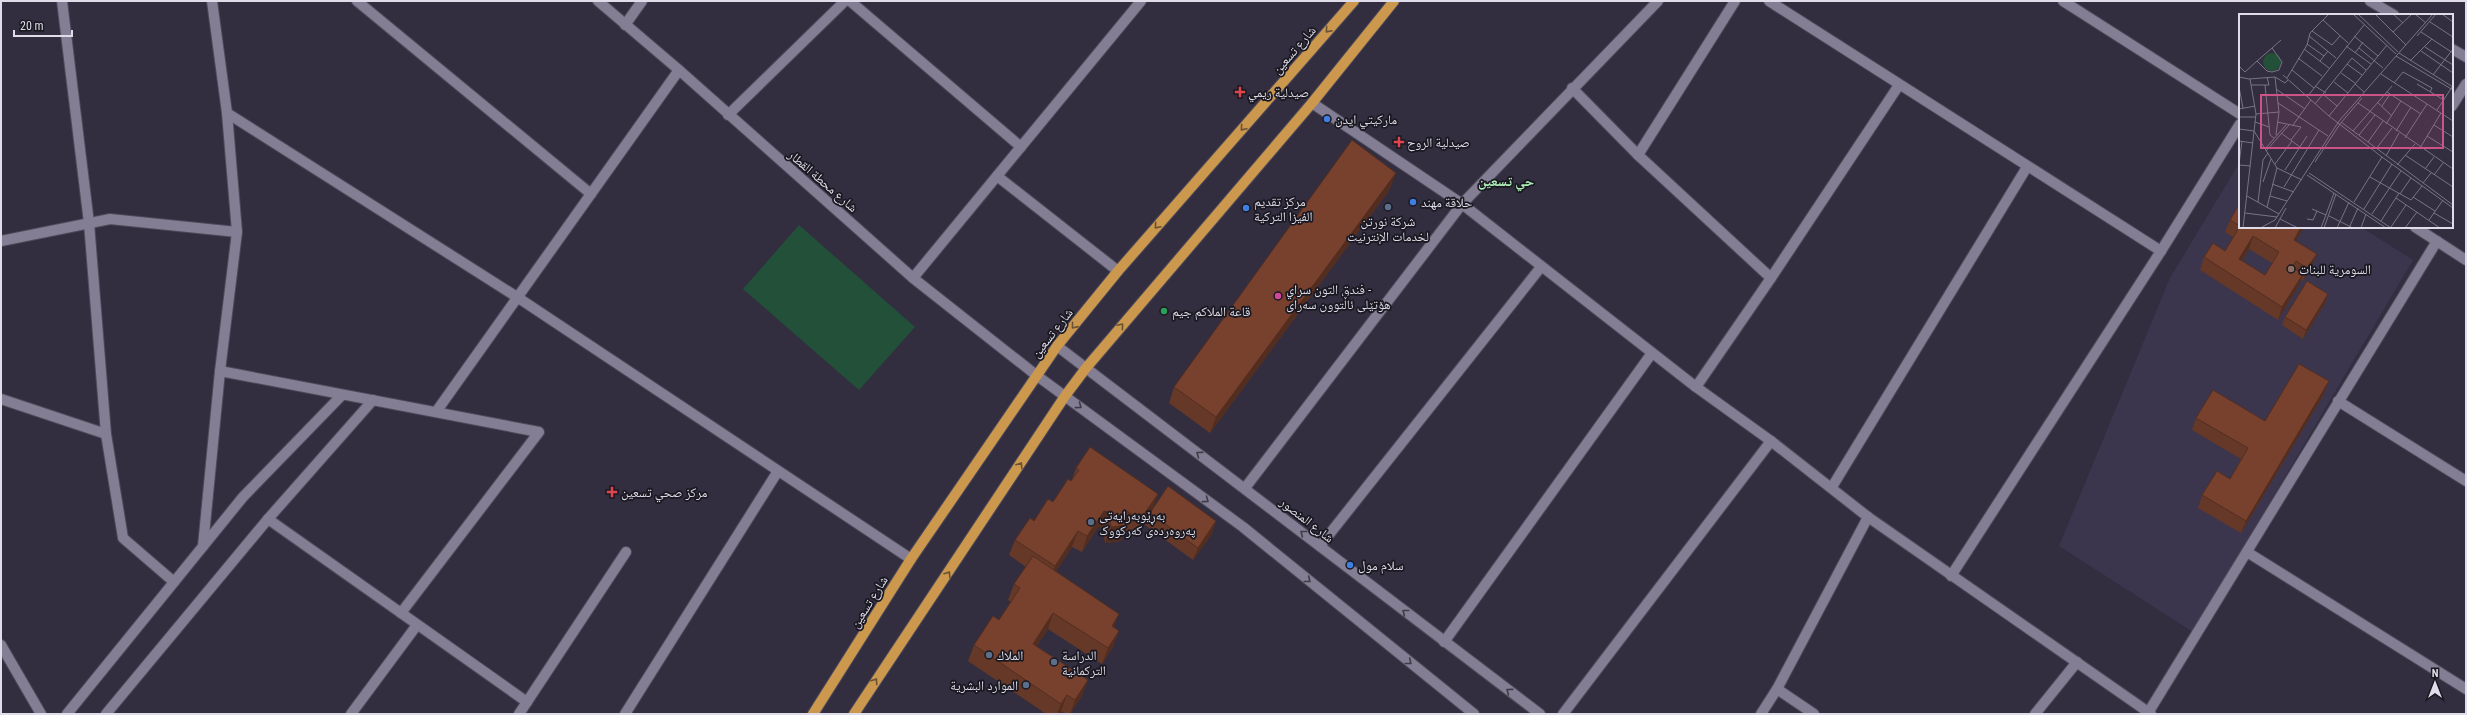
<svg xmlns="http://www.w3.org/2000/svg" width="2467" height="715" font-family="'Roboto Condensed','Noto Naskh Arabic',sans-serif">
  <rect width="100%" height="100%" fill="#322e40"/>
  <polygon fill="#3b364e" points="2240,162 2240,227 2361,227 2413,260 2193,632 2059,546 2170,278"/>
  <polygon fill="#225039" points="799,225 915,327 859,390 743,289"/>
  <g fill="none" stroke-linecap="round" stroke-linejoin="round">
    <g stroke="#4d4a59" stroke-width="12">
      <g id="minor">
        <polyline points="62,1 89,223 106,434 123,538 174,582"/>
        <polyline points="357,1 591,194"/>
        <polyline points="598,1 679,70 913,278 1036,375 1243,527 1474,714"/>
        <polyline points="850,1 1021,147"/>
        <polyline points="1769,1 2161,251"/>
        <polyline points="2063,1 2240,114"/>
        <polyline points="2370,1 2394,15"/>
        <polyline points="625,25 642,1"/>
        <polyline points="2452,49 2466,57"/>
        <polyline points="1572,88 1638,155 1771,278"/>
        <polyline points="1312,103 1462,204 1696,387 1771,441 1868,517 2151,714"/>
        <polyline points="2452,106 2466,84"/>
        <polyline points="227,113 517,297 911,559"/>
        <polyline points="728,115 845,1"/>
        <polyline points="1638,155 1735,1"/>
        <polyline points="997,176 1118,271"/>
        <polyline points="2415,227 2466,260"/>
        <polyline points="1,241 110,219 237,232"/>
        <polyline points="913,278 1141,1"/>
        <polyline points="1057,346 1540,714"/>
        <polyline points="220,371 539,432 401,613"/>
        <polyline points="1696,387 1771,278 1899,85"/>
        <polyline points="1,399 106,434"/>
        <polyline points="2338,401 2466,481"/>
        <polyline points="436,412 679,70"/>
        <polyline points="1832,487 2027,167"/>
        <polyline points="1245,488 1462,204 1658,1"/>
        <polyline points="268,519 527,702"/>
        <polyline points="203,546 220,371 237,232 227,113 212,1"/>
        <polyline points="1320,546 1541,267"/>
        <polyline points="2247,552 2466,689"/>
        <polyline points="1951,576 2161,251 2240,124"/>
        <polyline points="1444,642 1652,353"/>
        <polyline points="1,645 41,714"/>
        <polyline points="1777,689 1814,714"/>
        <polyline points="2148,713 2437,241"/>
        <polyline points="67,714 243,497 342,395"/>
        <polyline points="106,714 268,519 373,400"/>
        <polyline points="351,714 417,625"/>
        <polyline points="519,714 626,552"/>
        <polyline points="625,714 778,471"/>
        <polyline points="1563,714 1771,441"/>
        <polyline points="1761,714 1777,689 1868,517"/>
        <polyline points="2035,714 2077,662"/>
      </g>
    </g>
    <g stroke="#4d4a59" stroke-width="12">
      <g id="major">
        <polyline points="813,714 911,559 1057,346 1118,271 1354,1"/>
        <polyline points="854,714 1065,396 1086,368 1312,103 1394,1"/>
      </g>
    </g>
    <use href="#minor" stroke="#837e93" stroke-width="10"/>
    <use href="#major" stroke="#cc984d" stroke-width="10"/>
  </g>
  <g fill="#663827" fill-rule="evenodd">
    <polygon points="1390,189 1210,433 1169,403 1174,387"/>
    <path d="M2230,220L2296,242L2312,266L2303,281L2301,279L2298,287L2278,320L2200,270L2204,257L2225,251L2233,237L2225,232ZM2249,249L2272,263L2265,275L2242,261Z"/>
    <polygon points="2325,303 2303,339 2282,325 2285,317"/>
    <polygon points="2324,394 2241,533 2198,508 2202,495 2230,479 2241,459 2192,430 2196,418 2265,421"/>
    <polygon points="1076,468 1158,494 1152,510 1134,536 1125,530 1121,541 1105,543 1103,528 1098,527 1082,552 1072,547 1056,571 1114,628 1113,647 1102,664 1048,629 1036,647 1082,696 1070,714 1066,714 1061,711 1059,714 1046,714 968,661 974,645 999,620 1011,602 1008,600 1014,584 1026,567 1009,555 1015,540 1053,502 1072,480"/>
    <polygon points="1150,513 1212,534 1193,560 1145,525"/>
  </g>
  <g fill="#532e20">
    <polygon points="1396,173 1390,189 1210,433 1216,417"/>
    <polygon points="2301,227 2304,227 2289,253 2294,240"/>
    <polygon points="2253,236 2249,249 2235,272 2239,259"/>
    <polygon points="2317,254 2312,266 2303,281 2307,268"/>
    <polygon points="2303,274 2298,287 2278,320 2282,307"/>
    <polygon points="2328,294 2325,303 2303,339 2306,330"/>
    <polygon points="2329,381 2324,394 2241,533 2246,521"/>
    <polygon points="1158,494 1152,510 1134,536 1140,520"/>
    <polygon points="1104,511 1109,512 1103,528 1098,527 1082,552 1087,536"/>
    <polygon points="1216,521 1212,534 1193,560 1198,548"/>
    <polygon points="1127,525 1121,541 1105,543 1111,527"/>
    <polygon points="1078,531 1072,547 1049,582 1055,566"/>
    <polygon points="1053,613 1048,629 1027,660 1033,644"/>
    <polygon points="1119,614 1113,630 1112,626"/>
    <polygon points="1119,631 1113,647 1102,664 1108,648"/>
    <polygon points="1088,680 1082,696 1070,714 1075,700"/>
    <polygon points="1067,695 1061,711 1059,714 1057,714 1061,704"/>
  </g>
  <g fill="#77412d" stroke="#532e20" fill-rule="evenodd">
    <polygon points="1352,140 1396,173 1216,417 1174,387"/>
    <path d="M2239,205L2240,206V227H2301L2294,240L2317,254L2307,268L2296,261L2292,267L2303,274L2282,307L2204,257L2213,243L2225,251L2240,226L2230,220ZM2253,236L2279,252L2265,275L2239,259Z"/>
    <polygon points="2307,281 2328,294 2306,330 2285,317"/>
    <polygon points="2299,364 2329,381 2246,521 2202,495 2217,471 2230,479 2248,448 2196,418 2213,390 2265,421"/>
    <polygon points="1090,447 1158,494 1140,520 1124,509 1127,525 1111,527 1109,512 1104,511 1087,536 1078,531 1055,566 1015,540 1030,518 1034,521 1048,499 1053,502 1068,479 1071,481 1079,470 1076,468"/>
    <polygon points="1168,486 1216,521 1198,548 1150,513"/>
    <polygon points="1033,556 1119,614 1112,626 1119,631 1108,648 1053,613 1033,644 1088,680 1075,700 1067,695 1061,704 974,645 993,616 999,620 1020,588 1014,584"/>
  </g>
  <defs><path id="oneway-chevron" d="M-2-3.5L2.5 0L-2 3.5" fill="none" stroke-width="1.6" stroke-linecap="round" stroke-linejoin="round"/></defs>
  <g stroke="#6a5234">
    <use href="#oneway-chevron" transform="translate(1328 30) rotate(131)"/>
    <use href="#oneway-chevron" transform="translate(1243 128) rotate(131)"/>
    <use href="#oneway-chevron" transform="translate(1157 226) rotate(131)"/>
    <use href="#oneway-chevron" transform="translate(1074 326) rotate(129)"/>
    <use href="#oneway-chevron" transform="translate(1121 326) rotate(-50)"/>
    <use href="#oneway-chevron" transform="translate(1020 465) rotate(-57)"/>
    <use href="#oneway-chevron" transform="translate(948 574) rotate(-57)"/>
    <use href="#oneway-chevron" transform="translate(875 681) rotate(-56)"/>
  </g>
  <g stroke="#3f3c48">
    <use href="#oneway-chevron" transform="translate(1079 406) rotate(36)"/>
    <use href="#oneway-chevron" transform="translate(1199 454) rotate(-143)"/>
    <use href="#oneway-chevron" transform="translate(1206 500) rotate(36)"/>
    <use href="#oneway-chevron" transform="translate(1303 533) rotate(-142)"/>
    <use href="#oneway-chevron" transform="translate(1308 580) rotate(39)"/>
    <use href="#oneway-chevron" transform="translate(1405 612) rotate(-142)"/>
    <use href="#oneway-chevron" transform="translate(1409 662) rotate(39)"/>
    <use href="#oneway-chevron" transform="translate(1509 691) rotate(-143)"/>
  </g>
  <g fill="#e0444e" stroke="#1a1820" stroke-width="1.5">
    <path d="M1238 86h4v4h4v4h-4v4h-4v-4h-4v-4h4z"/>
    <path d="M1397 136h4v4h4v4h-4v4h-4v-4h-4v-4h4z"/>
    <path d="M610 486h4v4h4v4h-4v4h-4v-4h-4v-4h4z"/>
  </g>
  <g fill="#3f7fe0" stroke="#1a1820" stroke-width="1.5">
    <circle cx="1327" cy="119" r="4"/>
    <circle cx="1413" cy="202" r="4"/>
    <circle cx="1246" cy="208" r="4"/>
    <circle cx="1350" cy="565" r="4"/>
  </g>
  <g fill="#5c6f8a" stroke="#1a1820" stroke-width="1.5">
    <circle cx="1388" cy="207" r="4"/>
    <circle cx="1091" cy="522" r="4"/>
    <circle cx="989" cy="655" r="4"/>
    <circle cx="1054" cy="662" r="4"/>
    <circle cx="1026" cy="685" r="4"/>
  </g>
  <circle fill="#8d6e63" stroke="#1a1820" stroke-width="1.5" cx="2291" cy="269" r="4"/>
  <circle fill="#d1479c" stroke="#1a1820" stroke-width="1.5" cx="1278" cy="296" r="4"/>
  <circle fill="#2e9e5b" stroke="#1a1820" stroke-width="1.5" cx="1164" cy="311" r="4"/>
  <g text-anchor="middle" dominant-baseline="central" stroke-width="3.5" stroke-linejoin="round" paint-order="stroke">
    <g font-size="13" fill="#dfdde9" stroke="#1a1820">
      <text transform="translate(1294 50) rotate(-49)">شارع تسعين</text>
      <text transform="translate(823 181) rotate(41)">شارع محطة القطار</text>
      <text transform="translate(1052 333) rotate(-52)">شارع تسعين</text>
      <text transform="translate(1307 520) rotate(38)">شارع المنصور</text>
      <text transform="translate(869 602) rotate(-58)">شارع تسعين</text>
    </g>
    <g font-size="13" fill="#dfdde9" stroke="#1a1820" text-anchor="start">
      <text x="1248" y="92">صيدلية ريمي</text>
      <text x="1335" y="119">ماركيتي ايدن</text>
      <text x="1407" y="142">صيدلية الروح</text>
      <text x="1254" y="201">مركز تقديم<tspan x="1254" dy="15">الفيزا التركية</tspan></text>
      <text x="1421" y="202">حلاقة مهند</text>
      <text x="1388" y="221" text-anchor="middle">شركة نورتن<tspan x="1388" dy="15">لخدمات الإنترنيت</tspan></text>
      <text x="2299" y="269">السومرية للبنات</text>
      <text x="1286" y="289">فندق التون سراي -<tspan x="1286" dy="15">هۆتێلی ئاڵتوون سەرای</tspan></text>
      <text x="1172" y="311">قاعة الملاكم جيم</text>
      <text x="621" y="492">مركز صحي تسعين</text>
      <text x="1099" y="515">بەڕێوبەرایەتی<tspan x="1099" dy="15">پەروەردەی کەرکووک</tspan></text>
      <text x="1358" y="565">سلام مول</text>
      <text x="997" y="655">الملاك</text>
      <text x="1062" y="655">الدراسة<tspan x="1062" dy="15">التركمانية</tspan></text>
      <text x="1018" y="685" text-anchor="end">الموارد البشرية</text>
    </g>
    <g font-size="14" font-weight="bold" fill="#aeefb8" stroke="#1a1820">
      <text x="1506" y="181">حي تسعين</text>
    </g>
  </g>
  <g transform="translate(2239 14)">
    <rect width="214" height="214" fill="#322e40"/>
    <path d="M24 48a9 9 0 1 1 18 0a9 9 0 1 1-18 0Z" fill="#225039"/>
    <path fill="none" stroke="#777484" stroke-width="1" d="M114,0L157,40M119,0L159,38M136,0L167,31M154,0L164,9M176,0L187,9M203,0L214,8M84,6L109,29M191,8L214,23M73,17L93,31L101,22M154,18L173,0M182,18L214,39M70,22L97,44M115,22L139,42M178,22L197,0M68,30L85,42M107,32L132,50M186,33L214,51M33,34L43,48L40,56L33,58L28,57L18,47ZM33,34L42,26M120,34L144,54M65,35L90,54M182,37L214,59M116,39L124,28M160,39L214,73M157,42L214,76M59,44L83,62M81,47L89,37M171,47L193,25M108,50L123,61M0,52L6,58L18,47M53,56L75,74M102,59L116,69M142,60L214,107M44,61L90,102L143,143L214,194M194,61L214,35M0,63L10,65L36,63L46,69L49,66M36,63L40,98L37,121M48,64L68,31L71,19L90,0M95,68L109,79M155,69L164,58L193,74L191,78M116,70L125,78M178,70L205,86M12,71H30L28,63M26,71L31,121L35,124M76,72L87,79M0,73L4,94M37,75L66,95M148,78L182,100M85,81L98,92M68,83L125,11M138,88L153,102M39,89L89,122M119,89L214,155M76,90L113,44L127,56M143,92L151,80M0,95L16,92M198,96L213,73M17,100L40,98M90,102L148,31M0,103H17M16,108L30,113M38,108L62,113L52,126M102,108L214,191M147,110L162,87M54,111L72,86M195,111L214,123M0,115L15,117L38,154L63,166M114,117L153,72M157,117L172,93M42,119L61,133M120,121L136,101M188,122L214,138M166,124L188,90M0,127L14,129M129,128L144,107M181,134L202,99M26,135L47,111M137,135L153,114M27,137L50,111M166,141L214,173M147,142L160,119M76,148L101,110L123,84M0,150L3,127M36,150L53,127M0,151L12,152M158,151L176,130M186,155L195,143M46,156L68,122M70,159L152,214M68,161L147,214M195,161L204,149M131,163L172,186L183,172M24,168L32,145M184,169L192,159M33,170L55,178M45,173L80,116M161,180L172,164M8,182L40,200M31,182L48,187M174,183L196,197M157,184L201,214M19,188L24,146L29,139M115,188L143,143M28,193L38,154M73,195L87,201M125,195L153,150M6,199L38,203M195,199L214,210M133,200L162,157M90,202L114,214M41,205L59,214M68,205L74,206L78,197M190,206L204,186M142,207L160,179M23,213L36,206L100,107L194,0M152,213L167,191M4,214L17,100L11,65M36,214L47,194M82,214L95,179M85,214L97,180M98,214L110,188M110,214L119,194M122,214L127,200M166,214L178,198"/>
    <path fill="#cb5386" fill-opacity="0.15" stroke="#cb5386" stroke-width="2" d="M22,81H204V134H22Z"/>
    <rect width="214" height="214" fill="none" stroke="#dfdde9" stroke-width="2"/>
  </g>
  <rect width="2467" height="715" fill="none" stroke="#dfdde9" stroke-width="4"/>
  <g transform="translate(2435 683)" stroke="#1a1820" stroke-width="3" paint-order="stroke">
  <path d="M0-3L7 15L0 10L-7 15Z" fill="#dfdde9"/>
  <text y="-6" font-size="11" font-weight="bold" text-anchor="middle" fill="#dfdde9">N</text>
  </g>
  <path d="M14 30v6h58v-6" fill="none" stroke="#dfdde9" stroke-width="2"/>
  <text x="20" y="30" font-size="12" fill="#dfdde9" stroke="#1a1820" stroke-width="3" paint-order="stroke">20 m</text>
</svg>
